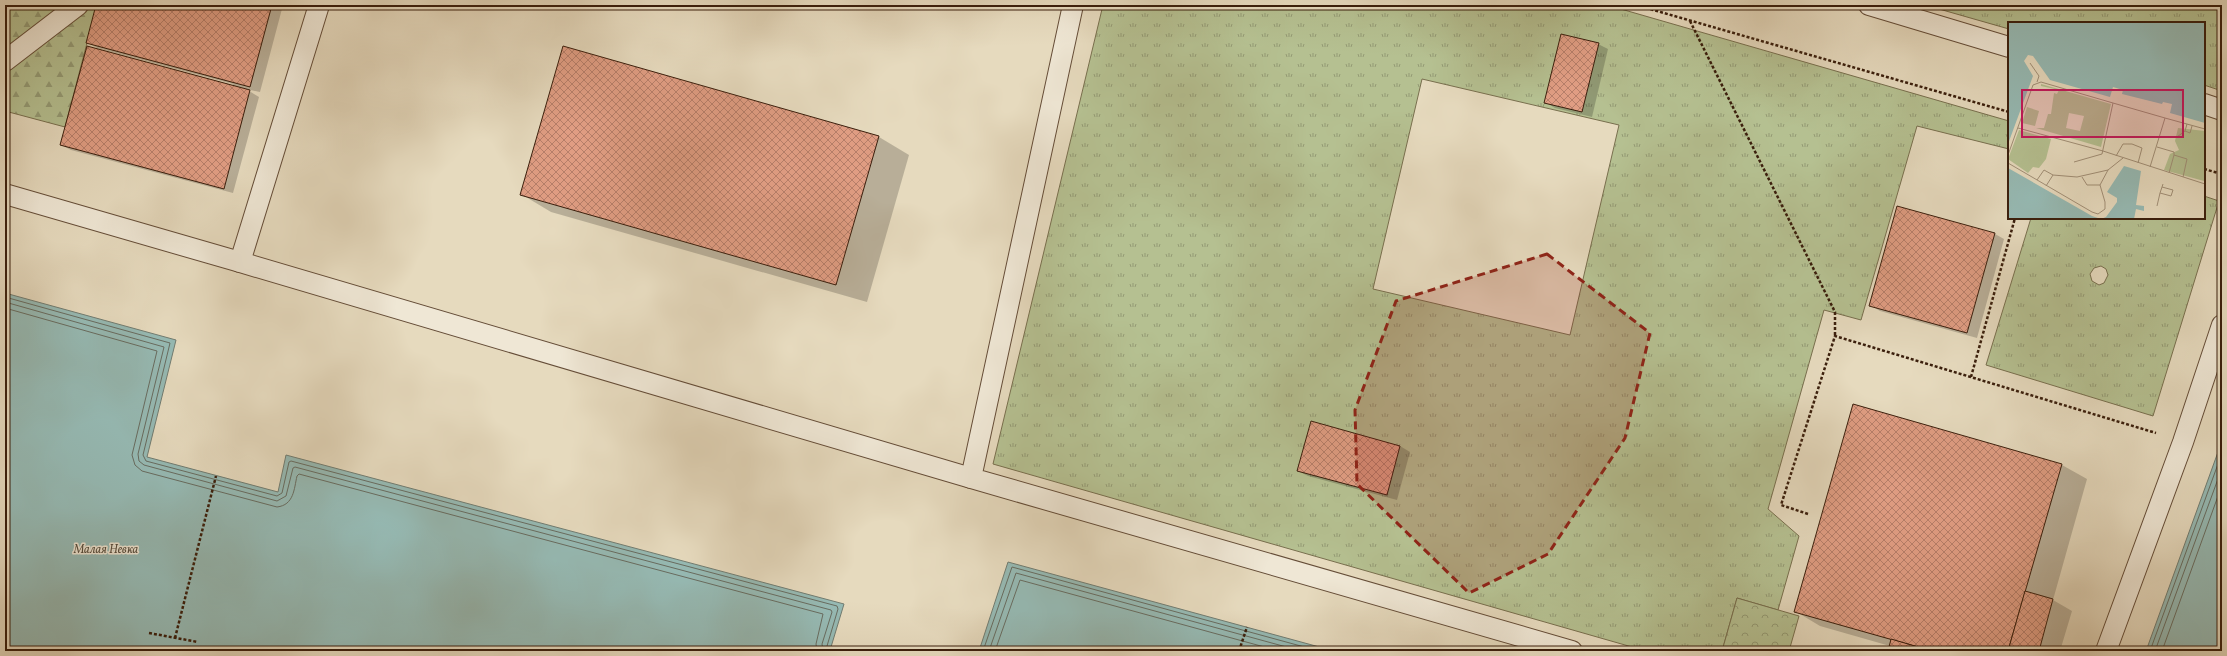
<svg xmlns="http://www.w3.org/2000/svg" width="2227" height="656" font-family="Vollkorn,serif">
  <defs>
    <pattern id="grass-tufts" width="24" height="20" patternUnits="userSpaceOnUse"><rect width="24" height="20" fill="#b5c091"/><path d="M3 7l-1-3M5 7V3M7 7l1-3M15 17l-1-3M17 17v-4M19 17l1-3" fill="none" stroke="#949b75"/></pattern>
    <pattern id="forest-firs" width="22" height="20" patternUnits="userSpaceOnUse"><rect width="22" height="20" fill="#b5c091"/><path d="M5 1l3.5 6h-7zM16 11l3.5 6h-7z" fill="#949b75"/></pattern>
    <pattern id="park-crowns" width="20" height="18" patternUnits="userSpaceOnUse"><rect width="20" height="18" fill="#b5c091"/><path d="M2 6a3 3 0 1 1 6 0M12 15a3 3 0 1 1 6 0" fill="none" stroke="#949b75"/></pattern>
    <pattern id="building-cross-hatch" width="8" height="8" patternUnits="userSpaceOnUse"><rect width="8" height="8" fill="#e09d83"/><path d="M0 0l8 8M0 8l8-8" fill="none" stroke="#b77f6a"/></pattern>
  </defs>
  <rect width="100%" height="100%" fill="#e6dabe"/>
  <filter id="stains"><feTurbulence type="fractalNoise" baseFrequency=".005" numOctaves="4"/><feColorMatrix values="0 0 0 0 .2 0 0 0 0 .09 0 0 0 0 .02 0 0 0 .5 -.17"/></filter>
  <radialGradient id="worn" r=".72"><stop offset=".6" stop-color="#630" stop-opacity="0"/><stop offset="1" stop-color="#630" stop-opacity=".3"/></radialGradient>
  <g fill="url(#grass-tufts)" stroke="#786f4e" fill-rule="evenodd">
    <path d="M1103,5H1607L2009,121V149L1917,126L1861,320L1824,310L1768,509L1799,536L1778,610L1737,598L1722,651H1646L993,464ZM1422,79L1619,125L1570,335L1373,289Z"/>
    <polygon points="1925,5 2222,5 2222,91 2204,85 2204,23 2009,23 2009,29"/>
    <path d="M2204,196L2219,201L2153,416L1986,365L2031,218H2204ZM2101,266L2106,269L2108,275L2104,283L2099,285L2092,281L2090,274L2094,268Z"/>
  </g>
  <polygon fill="url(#forest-firs)" stroke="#786f4e" points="5,5 97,5 65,127 5,111"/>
  <polygon fill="url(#park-crowns)" stroke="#786f4e" points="1737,598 1799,616 1789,651 1722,651"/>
  <g fill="#96bab4" stroke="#717c71">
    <polygon points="5,293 176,340 147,457 278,492 286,455 844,604 831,647 843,651 5,651"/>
    <polygon points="2222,441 2222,651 2146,651"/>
    <polygon points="1008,562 1334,651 979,651"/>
  </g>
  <g fill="#0003">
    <polygon points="97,5 283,5 260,92 246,89 259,97 233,193 71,150 61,145 232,86 233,84 97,48 87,42"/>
    <polygon points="1598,44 1608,49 1592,117 1555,108 1545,102"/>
    <polygon points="564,47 879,137 909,155 867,302 551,212 521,194"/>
    <polygon points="1995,234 2004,239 1977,338 1880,311 1870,305"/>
    <polygon points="1854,405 2062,465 2087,479 2053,600 2072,611 2060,651 1889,651 1890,646 1820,626 1795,611"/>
    <polygon points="1311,422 1400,446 1410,452 1397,500 1308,476 1298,471"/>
  </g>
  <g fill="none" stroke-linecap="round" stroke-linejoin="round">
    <g stroke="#686c60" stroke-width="1">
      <polyline points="5,297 170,343 143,455 146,461 277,496 282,493 289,462 291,461 837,606 838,609 827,646 830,651"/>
      <polyline points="5,302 164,347 138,454 139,461 144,465 277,501 286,496 293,468 295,467 831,610 832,612 822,644 823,651"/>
      <path d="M5,308L157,351L132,455L135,465L142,471L277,507C294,505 294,489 297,476L299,474L823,614L816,644L817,651"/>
      <polyline points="983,651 1012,567 1319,651"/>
      <polyline points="989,651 1016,573 1301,651"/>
      <polyline points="995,651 1020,580 1279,651"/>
      <polyline points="2150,651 2222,453"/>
      <polyline points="2155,651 2222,468"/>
      <polyline points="2162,651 2222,485"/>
    </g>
  </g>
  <g fill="url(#building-cross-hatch)" stroke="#3a1e0c">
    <polygon points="96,5 272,5 250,87 86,43"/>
    <polygon points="1561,34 1599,43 1582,112 1544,103"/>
    <polygon points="87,46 250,90 224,189 60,145"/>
    <polygon points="563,46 879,136 836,285 520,195"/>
    <polygon points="1897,206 1995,233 1967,333 1869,306"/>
    <polygon points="1853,404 2062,464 2008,651 1932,651 1794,612"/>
    <polygon points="1311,421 1400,446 1387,495 1297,471"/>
    <polygon points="2025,591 2053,599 2039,651 2008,651"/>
    <polygon points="1891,639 1932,651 1888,651"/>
  </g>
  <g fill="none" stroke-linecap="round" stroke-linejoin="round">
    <g stroke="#654d38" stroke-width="22">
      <g id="lane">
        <polyline points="319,5 240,262 971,478"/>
        <polyline points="1073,5 971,478 1572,651"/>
        <polyline points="1869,5 2009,47"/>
        <polyline points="5,61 78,5"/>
        <polyline points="2204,104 2222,110"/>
        <polyline points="5,194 240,262"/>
        <polyline points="2106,651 2183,442 2222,325"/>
      </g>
    </g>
    <g stroke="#3a1e0c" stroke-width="2.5" stroke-dasharray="3 2" stroke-linecap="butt">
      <polyline points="1636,5 2009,112"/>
      <polyline points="1690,21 1835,312 1835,336"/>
      <polyline points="2204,169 2222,174"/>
      <polyline points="1971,377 2015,218"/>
      <polyline points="1808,514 1781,505 1835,336 2156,433"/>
      <polyline points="149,633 198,642"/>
      <polyline points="175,638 216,476"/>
      <polyline points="1239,651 1247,627"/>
    </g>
    <use href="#lane" stroke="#efe7d5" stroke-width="20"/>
  </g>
  <path fill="#8f2418" fill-opacity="0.2" stroke="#8f2418" stroke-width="3" stroke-dasharray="8 5" stroke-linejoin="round" d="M1547,254L1650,333L1625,438L1548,554L1469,593L1357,484L1355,410L1396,301Z"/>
  <g text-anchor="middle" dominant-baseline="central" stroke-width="3" stroke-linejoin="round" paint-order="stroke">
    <g font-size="12" font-style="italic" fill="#564d3e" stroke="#efe7d5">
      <text x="106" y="550">Малая Невка</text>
    </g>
  </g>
  <g transform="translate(2008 22)">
    <rect width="197" height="197" fill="#e6dabe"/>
    <path d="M33,62L103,82L93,125L28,106H36L40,92H43L46,71L49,72L51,68L33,64ZM61,91L76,94L72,109L58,106ZM19,85L31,89L27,104L14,101ZM11,108L43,117L38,137L31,146L25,145L20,151L0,137Z" fill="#b5c091" fill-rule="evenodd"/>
    <path d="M170,106L197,109L196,159L156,148L162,132L171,128L167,119Z" fill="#b5c091"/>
    <path d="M0,0H197V101L162,91L164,82L155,80L154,82L114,72L115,68L105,65L102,75L42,58L25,34L20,33L16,39L25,54L0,122ZM116,144L133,149L128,183L136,184V189L128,187L126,197H0V146L84,194L93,197L98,195L109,180V176L99,170Z" fill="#96bab4"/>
    <path fill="none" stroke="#a18f77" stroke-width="1" d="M22,41L31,54L29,60M105,81L157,96L142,145M157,96L197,107M10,106L95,129L197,162M177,109L182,111L184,104M169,115L177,109L179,102M149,125L166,130V133M0,133L25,63L33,60L105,81L94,132L66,140M108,134L115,122H124L134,126L130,141M0,141L84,190L90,192L97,187V180L92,163L100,148L115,136M161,151L166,133L179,137L175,155M74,155L79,163H92M29,158L36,148L45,153L69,155L100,148M38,164L45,153M154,165L165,168L163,174L152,171L155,162M149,184L152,171"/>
    <path fill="#c2185b" fill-opacity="0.15" stroke="#c2185b" stroke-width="2" d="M14,68H175V115H14Z"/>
    <rect width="197" height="197" fill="none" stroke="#3a1e0c" stroke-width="2"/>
  </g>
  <rect width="2227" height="656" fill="none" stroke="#e6dabe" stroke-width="20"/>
  <rect x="6" y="6" width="2215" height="644" fill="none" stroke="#3a1e0c" stroke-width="2"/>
  <rect x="10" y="10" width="2207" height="636" fill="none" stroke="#3a1e0c"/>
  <rect width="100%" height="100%" filter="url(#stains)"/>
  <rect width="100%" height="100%" fill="url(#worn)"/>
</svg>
